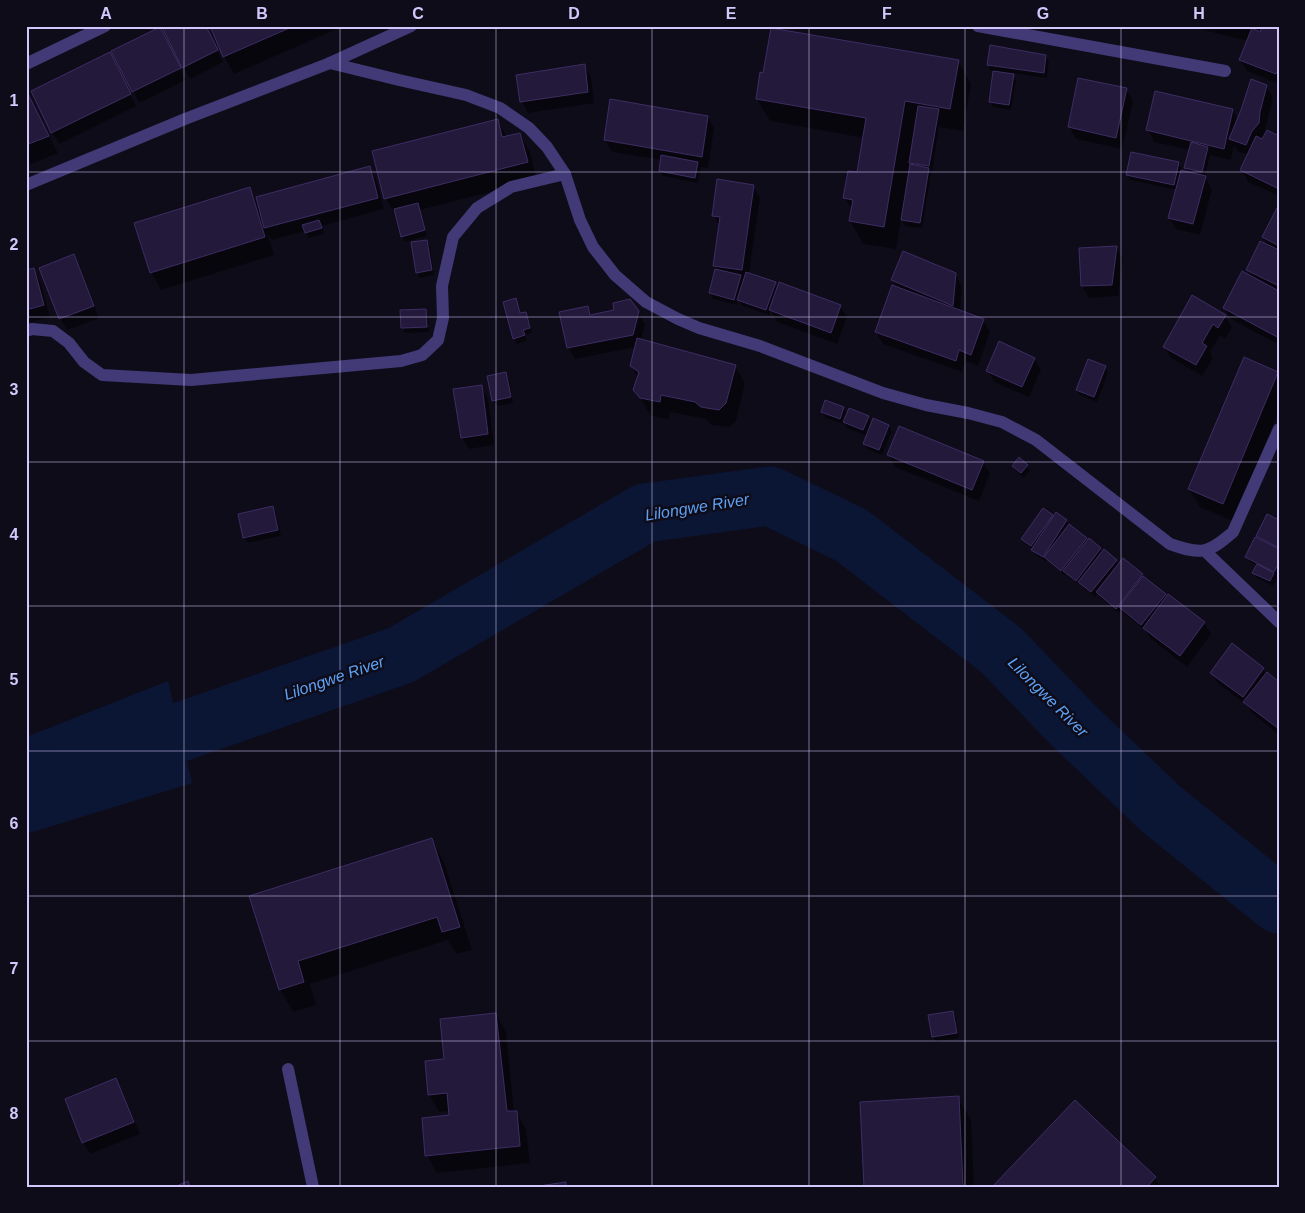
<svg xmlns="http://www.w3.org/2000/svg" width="1305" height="1213" font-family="Arial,sans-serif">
  <rect width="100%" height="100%" fill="#0f0c1a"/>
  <polygon fill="#0b1634" points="168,681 192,783 26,834 26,737"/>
  <g fill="#0007">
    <polygon points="205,26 223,62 190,79 183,67"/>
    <polygon points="211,26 344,26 234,74 224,56"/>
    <polygon points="1187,26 1279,26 1279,84 1247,71 1240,60 1248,41"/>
    <polygon points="160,28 186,80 139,103 113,52"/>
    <polygon points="110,53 136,106 59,144 52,132"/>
    <polygon points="1046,56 1049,62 1047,78 1012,73 1016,81 1011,110 993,107 990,101 995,71 991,71 988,65"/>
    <polygon points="958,61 971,84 963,131 939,127 932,171 929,170 931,174 922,228 905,226 901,219 896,249 863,244 850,221 852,210 845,198 858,174 864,138 770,121 757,99"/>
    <polygon points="584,66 591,77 594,103 528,113 522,101"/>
    <polygon points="1266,86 1273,98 1265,131 1279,137 1279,196 1248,182 1242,170 1249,155 1237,151 1234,145 1231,160 1210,155 1205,177 1212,189 1200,235 1176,229 1169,218 1177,190 1131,180 1127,175 1178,163 1182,169 1181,171 1189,173 1186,168 1190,150 1154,142 1148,130 1233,110 1238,120"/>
    <polygon points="1126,89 1133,101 1122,149 1076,139 1069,127"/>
    <polygon points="26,97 37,113 58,153 26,166"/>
    <polygon points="708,117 714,128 708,168 701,167 698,183 663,176 660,171 662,160 612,152 605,140"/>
    <polygon points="497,120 507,137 520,134 530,152 537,180 420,210 427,236 405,242 402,236 397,216 396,216 386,199 373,152"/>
    <polygon points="370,167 376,179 384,209 322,226 324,234 309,238 305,231 272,240 269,235 268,235 274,255 161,290 151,272 249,189 258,204"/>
    <polygon points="753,186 760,197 749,274 775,283 778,288 840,306 847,317 837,344 777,322 771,310 769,315 741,305 738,300 737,305 713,299 710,293 716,269 714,266 720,226 713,215"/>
    <polygon points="1279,207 1279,345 1231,319 1224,308 1252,278 1247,270 1268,246 1263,237"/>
    <polygon points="427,241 430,246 434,275 420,278 417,272"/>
    <polygon points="1116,247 1123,259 1118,296 1089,298 1082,286 1080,249"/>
    <polygon points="73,256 80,267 99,318 67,330 60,319 41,269"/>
    <polygon points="34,270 40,281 50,317 26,323 26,272"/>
    <polygon points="955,274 962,286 960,312 983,320 990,332 978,366 966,361 962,372 883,344 876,332 898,289 893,280"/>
    <polygon points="515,300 518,305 521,314 525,313 528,319 532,333 525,335 527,341 517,344 514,338"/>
    <polygon points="588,307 592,316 638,312 645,324 641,340 735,366 745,383 736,421 729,427 712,425 706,419 670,412 669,419 651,416 635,390 638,378 631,366 636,347 575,359 568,347"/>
    <polygon points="425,310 428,316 429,325 403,327 403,329 429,328 429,332 405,333 402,328 402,311"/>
    <polygon points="1225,316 1232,327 1225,339 1220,335 1210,352 1213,358 1202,376 1171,358 1164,347"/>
    <polygon points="1034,359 1041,370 1029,397 994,382 988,370"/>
    <polygon points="1105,367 1108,373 1097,402 1080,395 1077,390"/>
    <polygon points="1277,373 1279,376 1279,411 1233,521 1200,507 1189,489"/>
    <polygon points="506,374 509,379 513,403 496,406 493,401"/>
    <polygon points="481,387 488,398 494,445 469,449 462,438"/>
    <polygon points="844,408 847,415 868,417 872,424 889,426 892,431 882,455 867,449 864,444 867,436 847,428 844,422 843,424 826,418 822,412"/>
    <polygon points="889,455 983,462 990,474 979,501 895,467"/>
    <polygon points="1013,466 1027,466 1030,471 1024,478 1016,471"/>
    <polygon points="273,508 276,513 281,536 248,543 244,537"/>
    <polygon points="1056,514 1067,521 1069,526 1086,539 1088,541 1100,549 1103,553 1116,561 1119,566 1142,575 1165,595 1167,598 1204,623 1211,634 1187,667 1151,639 1145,630 1124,613 1122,610 1119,613 1101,598 1098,593 1095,597 1083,587 1081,584 1080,585 1068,577 1066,574 1065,576 1047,560 1046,562 1036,555 1033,549 1026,544 1023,539 1052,516 1054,519"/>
    <polygon points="1268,516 1279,521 1279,574 1273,586 1257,578 1254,573 1257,566 1250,562 1247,557"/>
    <polygon points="1263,669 1267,674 1279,683 1279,735 1252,713 1247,705 1218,684 1212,673"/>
    <polygon points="431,839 444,862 472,950 456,954 448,940 310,984 316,1005 293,1012 280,989 251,896"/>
    <polygon points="953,1012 956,1018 959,1038 936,1042 933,1036"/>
    <polygon points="496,1014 506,1032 514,1112 516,1112 526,1129 530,1163 437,1173 427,1155 450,1116 450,1111 439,1112 429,1094 445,1061"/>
    <polygon points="116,1080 122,1091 140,1134 90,1154 83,1142"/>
    <polygon points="958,1098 971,1120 974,1187 866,1187"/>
    <polygon points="1155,1178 1160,1187 994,1187"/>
  </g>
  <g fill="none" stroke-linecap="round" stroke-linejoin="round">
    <polyline stroke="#0b1634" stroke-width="59" points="26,784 166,737 401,655 645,513 770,496 851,535 1001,650 1072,724 1161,809 1279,904"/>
  </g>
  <g fill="#23193a" stroke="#3d2d64">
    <polygon points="164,26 206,26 218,50 182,68 162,27"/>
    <polygon points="210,26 294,26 223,57"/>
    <polygon points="1262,26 1274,26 1279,28 1279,67 1276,74 1239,60 1252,28 1260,32"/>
    <polygon points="160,27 181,68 132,92 111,51"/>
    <polygon points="771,28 959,60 950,109 905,101 884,227 849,221 853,200 843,198 848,171 857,172 866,118 756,99 760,72 763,73"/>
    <polygon points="990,45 1046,55 1044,73 987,65"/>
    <polygon points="110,52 131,94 51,133 31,91"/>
    <polygon points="585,64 588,92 520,102 516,75"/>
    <polygon points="993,71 1014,74 1009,105 989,102"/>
    <polygon points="1078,78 1127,88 1116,138 1068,127"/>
    <polygon points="1251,79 1267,85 1260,112 1259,123 1252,131 1246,145 1229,139 1241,110"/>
    <polygon points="1155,91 1233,109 1224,149 1146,130"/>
    <polygon points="28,94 49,136 26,145 26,95"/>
    <polygon points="610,99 708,116 702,157 604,140"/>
    <polygon points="918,106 939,109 929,166 909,163"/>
    <polygon points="498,119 502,137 520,133 528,162 384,199 372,151"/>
    <polygon points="1267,130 1279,136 1279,184 1277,188 1240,170 1256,136 1262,139"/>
    <polygon points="1191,142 1208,147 1202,172 1184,168"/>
    <polygon points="1131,152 1179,162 1174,185 1126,175"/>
    <polygon points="661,155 698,162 695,178 659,171"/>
    <polygon points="910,164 929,168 920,223 901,220"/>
    <polygon points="370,166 378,198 264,228 256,197"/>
    <polygon points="1181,170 1206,176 1193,224 1168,218"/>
    <polygon points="717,179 754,185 742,270 713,266 720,217 712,216"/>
    <polygon points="250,187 265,237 150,273 134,223"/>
    <polygon points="418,203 425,230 401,237 394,209"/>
    <polygon points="1279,204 1279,246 1262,237"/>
    <polygon points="319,220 322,228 305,233 302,225"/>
    <polygon points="427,240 432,270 416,273 411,242"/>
    <polygon points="1260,241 1279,250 1279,286 1246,270"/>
    <polygon points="1117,246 1112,285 1081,286 1079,248"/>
    <polygon points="903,251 956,273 953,306 891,280"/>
    <polygon points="74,254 94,306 59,319 39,268"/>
    <polygon points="34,268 44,305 26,310 26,270"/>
    <polygon points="715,269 741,275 734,300 709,293"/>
    <polygon points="1242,271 1279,291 1279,338 1223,308"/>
    <polygon points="746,272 776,282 766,310 737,300"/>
    <polygon points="779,282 841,305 831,333 769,310"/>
    <polygon points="892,285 984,319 971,355 959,350 956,361 875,332"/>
    <polygon points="1192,295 1226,315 1218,328 1213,324 1202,343 1207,346 1196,365 1163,347"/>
    <polygon points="516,298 520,313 526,312 530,328 523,330 525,335 513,339 503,302"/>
    <polygon points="630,299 639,311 633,335 567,348 559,312 588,306 590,315 614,310 613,303"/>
    <polygon points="426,309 427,327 401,328 400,310"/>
    <polygon points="637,338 736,365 726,403 719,410 701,407 695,402 661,395 660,402 640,398 633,390 639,372 630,366"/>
    <polygon points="999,341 1035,358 1022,387 986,371"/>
    <polygon points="1244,357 1278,372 1223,504 1188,489"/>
    <polygon points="1088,359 1106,366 1094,397 1076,390"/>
    <polygon points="506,372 511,397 492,401 487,376"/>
    <polygon points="482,385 488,434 461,438 453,389"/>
    <polygon points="825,400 844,407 840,419 821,412"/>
    <polygon points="849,408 869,416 863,430 843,422"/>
    <polygon points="873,418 889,425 879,450 863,444"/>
    <polygon points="899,426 984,461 972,490 887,455"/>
    <polygon points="1019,457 1028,465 1021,473 1012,466"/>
    <polygon points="273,506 278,530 243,538 238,514"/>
    <polygon points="1043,508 1053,515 1031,546 1021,539"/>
    <polygon points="1056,512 1067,520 1043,557 1031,550"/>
    <polygon points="1267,514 1279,520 1279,548 1256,536"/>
    <polygon points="1069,524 1087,538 1061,571 1044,557"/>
    <polygon points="1255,537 1279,549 1279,563 1274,572 1245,557"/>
    <polygon points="1089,538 1101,548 1076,581 1063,571"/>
    <polygon points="1104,549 1117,560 1091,592 1078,582"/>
    <polygon points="1123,558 1143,574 1116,609 1096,592"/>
    <polygon points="1257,564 1274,573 1270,581 1252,573"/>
    <polygon points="1143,576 1166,594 1141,625 1119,607"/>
    <polygon points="1168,594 1205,622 1180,656 1143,628"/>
    <polygon points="1232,643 1264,668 1243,697 1210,673"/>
    <polygon points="1267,672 1279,682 1279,729 1243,702"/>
    <polygon points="432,838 460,927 442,932 437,917 298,961 304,982 279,990 249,896"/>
    <polygon points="953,1011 957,1033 932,1037 928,1015"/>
    <polygon points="496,1013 507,1111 517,1111 520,1146 425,1156 422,1118 449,1115 447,1093 428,1095 425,1061 444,1059 440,1019"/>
    <polygon points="116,1078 134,1122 82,1143 65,1099"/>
    <polygon points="959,1096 963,1187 864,1187 860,1102"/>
    <polygon points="1075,1100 1156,1177 1147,1187 992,1187"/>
    <polygon points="188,1181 190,1187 174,1187"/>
    <polygon points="566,1182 566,1187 532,1187"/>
  </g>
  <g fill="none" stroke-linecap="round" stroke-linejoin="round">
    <g stroke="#413a76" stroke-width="12">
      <polyline points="26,331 32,329 53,331 69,343 84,362 102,375 191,380 401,361 422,355 438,340 443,318 442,286 453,237 477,208 511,187 565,174"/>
      <polyline points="288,1069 313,1187"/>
    </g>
    <g stroke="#413a76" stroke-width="12">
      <polyline points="978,26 1225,71"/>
      <path d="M330,63L399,80L466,95L500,108L529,128L547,147L565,174L580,220L593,247L615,275L646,302L678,319L699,328L760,346L883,393L926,405L968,413L1002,422L1036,440L1170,544C1201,555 1208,554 1233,532L1279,429"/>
      <polyline points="26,64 105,26"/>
      <polyline points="1205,551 1279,622"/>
    </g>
    <polyline stroke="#413a76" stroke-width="12" points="26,185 185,119 330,63 411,26"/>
  </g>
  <path fill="none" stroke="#d3c8fb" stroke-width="1" stroke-opacity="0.55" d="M184,26V1187M340,26V1187M496,26V1187M652,26V1187M809,26V1187M965,26V1187M1121,26V1187M26,172H1279M26,317H1279M26,462H1279M26,606H1279M26,751H1279M26,896H1279M26,1041H1279"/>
  <g text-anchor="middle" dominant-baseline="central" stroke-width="5" stroke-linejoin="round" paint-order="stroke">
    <g font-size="16" font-style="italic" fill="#5da1f4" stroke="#0f0c1a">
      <text transform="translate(697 507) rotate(-9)">Lilongwe River</text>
      <text transform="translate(334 678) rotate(-19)">Lilongwe River</text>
      <text transform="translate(1048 697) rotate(45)">Lilongwe River</text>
    </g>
  </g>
  <rect width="1305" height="1213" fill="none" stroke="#0f0c1a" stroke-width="55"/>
  <rect x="28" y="28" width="1250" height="1158" fill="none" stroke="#d3c8fb" stroke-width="2"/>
  <g font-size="16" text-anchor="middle" font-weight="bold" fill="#d3c8fb">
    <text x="106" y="19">A</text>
    <text x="262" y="19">B</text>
    <text x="418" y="19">C</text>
    <text x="574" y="19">D</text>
    <text x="731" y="19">E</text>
    <text x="887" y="19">F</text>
    <text x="1043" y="19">G</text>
    <text x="1199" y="19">H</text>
    <text x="14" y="106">1</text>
    <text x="14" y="250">2</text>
    <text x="14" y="395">3</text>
    <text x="14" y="540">4</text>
    <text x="14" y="685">5</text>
    <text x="14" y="829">6</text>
    <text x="14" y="974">7</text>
    <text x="14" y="1119">8</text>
  </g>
</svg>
